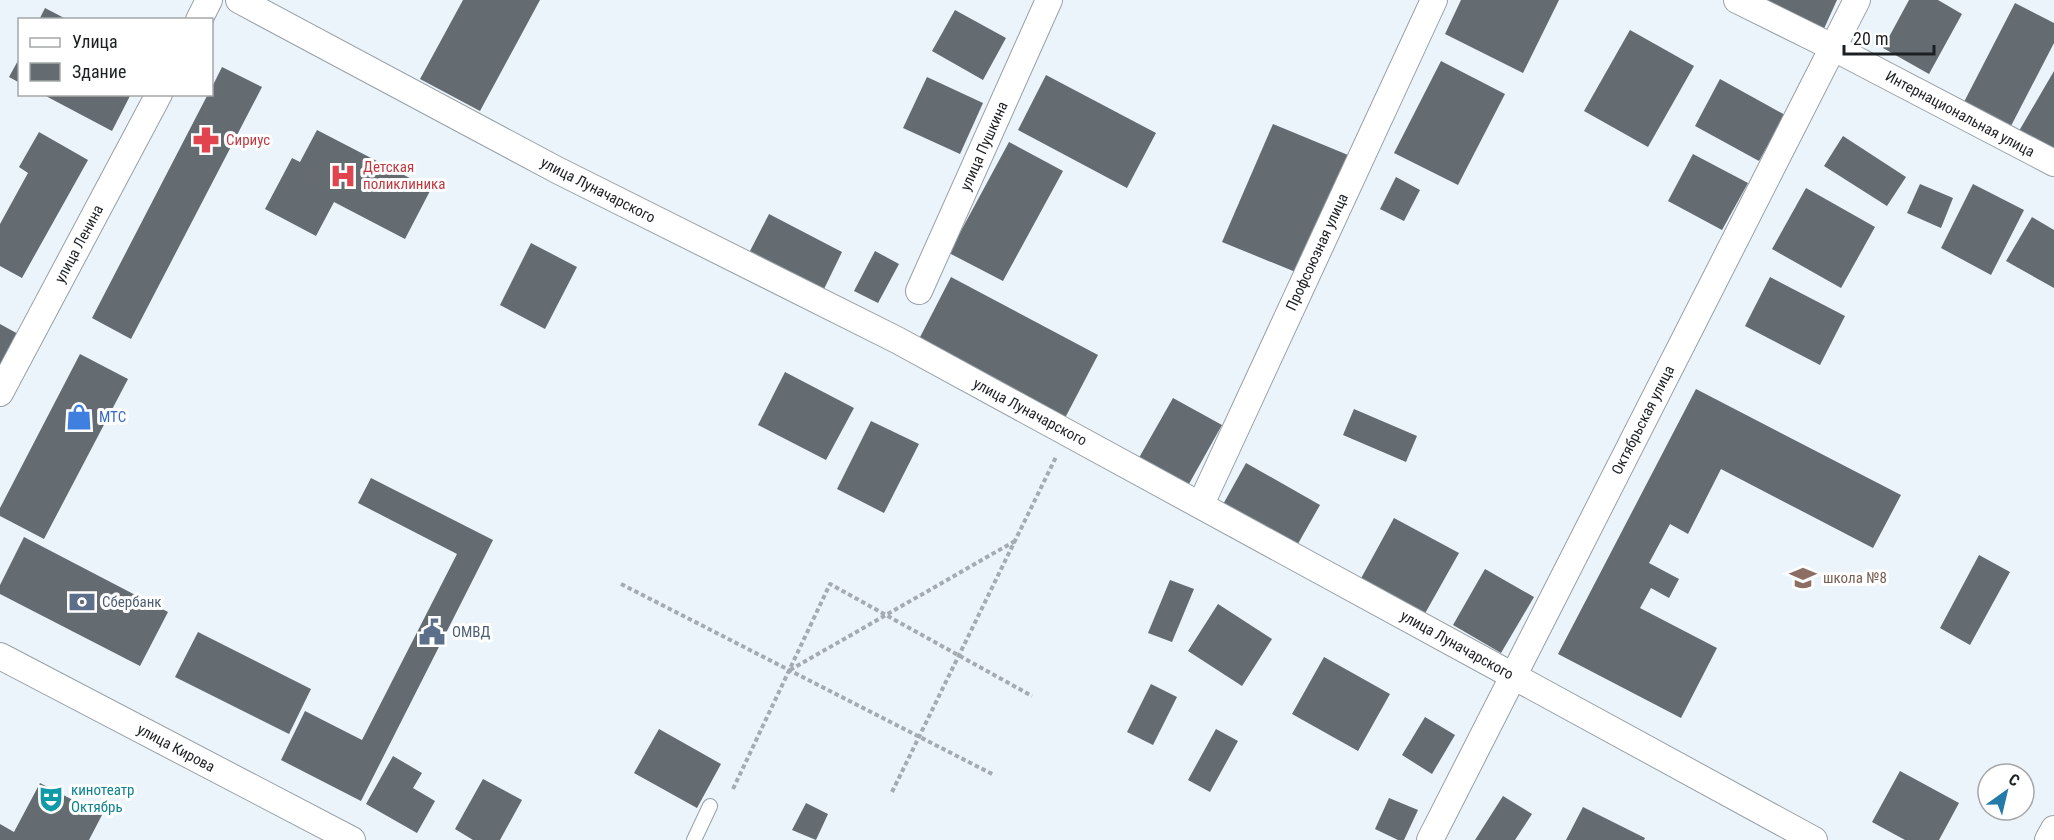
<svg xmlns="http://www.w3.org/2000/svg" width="2054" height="840" font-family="'Roboto Condensed',sans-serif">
  <rect width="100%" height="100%" fill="#ebf4fb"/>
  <g fill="#646c72">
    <polygon points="463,0 540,0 480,111 420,79"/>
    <polygon points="1461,0 1559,0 1523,73 1445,34"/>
    <polygon points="1755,0 1837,0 1823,31"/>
    <polygon points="1909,0 1938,0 1962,14 1929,74 1883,48"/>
    <polygon points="2015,3 2054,23 2054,43 2011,126 1964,102"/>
    <polygon points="45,8 68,20 39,20"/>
    <polygon points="955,10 1006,38 983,80 932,51"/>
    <polygon points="1630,30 1694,66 1648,147 1584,111"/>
    <polygon points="20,57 20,83 9,77"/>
    <polygon points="1441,61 1505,94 1458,185 1394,153"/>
    <polygon points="222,67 262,87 131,339 92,318 208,94 212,94 212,87"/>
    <polygon points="2054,71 2054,151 2019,131"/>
    <polygon points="1046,75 1156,133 1127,188 1018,130"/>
    <polygon points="927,77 983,103 960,154 903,128"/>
    <polygon points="1720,79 1785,115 1759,161 1695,126"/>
    <polygon points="42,94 131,94 112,131"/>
    <polygon points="1273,124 1348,155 1298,273 1222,242"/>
    <polygon points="317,130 431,189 405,239 334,202 316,236 265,209 292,158 300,162"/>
    <polygon points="39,132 88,160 22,278 0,266 0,224 28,173 19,167"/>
    <polygon points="1843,136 1906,177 1887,206 1824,166"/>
    <polygon points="1009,142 1063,171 1003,281 949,253"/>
    <polygon points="1693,154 1748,183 1722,230 1668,201"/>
    <polygon points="1396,177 1420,190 1404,221 1380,209"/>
    <polygon points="1920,184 1953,198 1941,228 1907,213"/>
    <polygon points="1973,184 2024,210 1991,275 1941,248"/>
    <polygon points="1806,188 1875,227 1841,288 1772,249"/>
    <polygon points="769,214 842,252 824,289 750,251"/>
    <polygon points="2032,217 2054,230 2054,288 2006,261"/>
    <polygon points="531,243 577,267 545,329 500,305"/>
    <polygon points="875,251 899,264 878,303 854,291"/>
    <polygon points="951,277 1098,355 1065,418 918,341"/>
    <polygon points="1770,277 1845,316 1820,365 1745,326"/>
    <polygon points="0,324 20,335 0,371"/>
    <polygon points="80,354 128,379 44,539 0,516 0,508"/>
    <polygon points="785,372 854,408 826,460 758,425"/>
    <polygon points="1696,389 1901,495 1873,548 1721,469 1688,534 1670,524 1649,563 1679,579 1669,598 1651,588 1640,608 1717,648 1681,718 1558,654"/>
    <polygon points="1173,398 1222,425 1185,491 1136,463"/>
    <polygon points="1354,409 1417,436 1406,462 1343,435"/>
    <polygon points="871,421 919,444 884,513 837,489"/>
    <polygon points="1246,463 1320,505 1295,549 1221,508"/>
    <polygon points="371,478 493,540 361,801 281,760 305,711 362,740 457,554 358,503"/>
    <polygon points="1394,518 1459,553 1423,617 1359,582"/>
    <polygon points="24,537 168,612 140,666 0,594 0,585"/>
    <polygon points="1979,555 2010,572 1970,645 1940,628"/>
    <polygon points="1485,569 1534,597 1501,653 1453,625"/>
    <polygon points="1170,580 1194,589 1172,642 1148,633"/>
    <polygon points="1218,604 1272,639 1242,686 1188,651"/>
    <polygon points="198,632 311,689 289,734 175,677"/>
    <polygon points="1324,657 1390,694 1358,751 1292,714"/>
    <polygon points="1151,684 1177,697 1153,745 1127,732"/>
    <polygon points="1425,717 1455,735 1432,774 1402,755"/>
    <polygon points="659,729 721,764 697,808 634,773"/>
    <polygon points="1216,729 1238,741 1210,792 1188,780"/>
    <polygon points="393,756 422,773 413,788 435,801 417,833 366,804"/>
    <polygon points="1900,771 1959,803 1939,840 1905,840 1872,822"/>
    <polygon points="483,779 522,800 500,840 473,840 455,829"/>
    <polygon points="40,783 102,815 89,840 0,840 0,824 14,832"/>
    <polygon points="1503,796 1532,814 1515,840 1475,840"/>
    <polygon points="1389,798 1418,810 1404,840 1398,840 1375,829"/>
    <polygon points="806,803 828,814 816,840 792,830"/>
    <polygon points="1583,807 1645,838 1644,840 1566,840"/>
  </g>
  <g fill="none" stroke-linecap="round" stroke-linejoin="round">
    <g stroke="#97a0a6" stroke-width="16">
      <polyline id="lane" points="694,840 710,806"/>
    </g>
    <g stroke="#97a0a6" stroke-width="28">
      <g id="street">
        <polyline points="239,0 557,170 897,340 1814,840"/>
        <polyline points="1737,0 1832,47 2054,163"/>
        <polyline points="199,20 209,0"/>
        <polyline points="919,291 1049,0"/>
        <polyline points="0,393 159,94"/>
        <polyline points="1201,504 1434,0"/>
        <polyline points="0,656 352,840"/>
        <polyline points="1430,840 1857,0"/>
        <polyline points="2048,840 2054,829"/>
      </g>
    </g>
    <g stroke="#a5acb1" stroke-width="4" stroke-dasharray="4.5 3" stroke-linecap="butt">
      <polyline points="621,584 994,775"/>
      <polyline points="790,670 1015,541"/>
      <polyline points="733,789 830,584 1032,696"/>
      <polyline points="892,792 1056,457"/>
    </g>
    <use href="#lane" stroke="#fff" stroke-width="14"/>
    <use href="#street" stroke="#fff" stroke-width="26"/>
  </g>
  <defs>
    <g id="pharmacy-bare" transform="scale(2.07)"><path d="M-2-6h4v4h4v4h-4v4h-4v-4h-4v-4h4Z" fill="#e0444e" stroke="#fff" stroke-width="2.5" paint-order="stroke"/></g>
    <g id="hospital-bare" transform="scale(2.07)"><path d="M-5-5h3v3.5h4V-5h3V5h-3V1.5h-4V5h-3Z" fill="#e0444e" stroke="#fff" stroke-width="2.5" paint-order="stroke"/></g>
    <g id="shop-bare" transform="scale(2.07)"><path d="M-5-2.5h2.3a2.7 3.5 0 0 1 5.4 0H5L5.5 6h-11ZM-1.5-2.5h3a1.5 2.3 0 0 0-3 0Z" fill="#3f7fe0" stroke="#fff" stroke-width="2.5" paint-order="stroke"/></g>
    <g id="school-bare" transform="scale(2.07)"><path d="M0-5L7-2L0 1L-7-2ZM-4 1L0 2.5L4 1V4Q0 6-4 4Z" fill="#8d6e63" stroke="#fff" stroke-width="2.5" paint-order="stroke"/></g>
    <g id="bank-bare" transform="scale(2.07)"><path d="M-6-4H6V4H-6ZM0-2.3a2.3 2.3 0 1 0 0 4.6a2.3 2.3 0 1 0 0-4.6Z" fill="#5c6f8a" stroke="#fff" stroke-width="2.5" paint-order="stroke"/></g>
    <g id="civic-bare" transform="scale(2.07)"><path d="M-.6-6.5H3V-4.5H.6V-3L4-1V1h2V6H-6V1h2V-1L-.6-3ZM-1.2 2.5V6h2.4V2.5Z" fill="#5c6f8a" stroke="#fff" stroke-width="2.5" paint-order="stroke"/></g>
    <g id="theatre-bare" transform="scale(2.07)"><path d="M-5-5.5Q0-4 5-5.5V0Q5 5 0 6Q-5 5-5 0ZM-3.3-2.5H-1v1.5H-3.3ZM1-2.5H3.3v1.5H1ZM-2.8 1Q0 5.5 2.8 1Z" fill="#0f9aa8" stroke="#fff" stroke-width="2.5" paint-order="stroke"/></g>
  </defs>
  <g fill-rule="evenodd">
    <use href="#pharmacy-bare" x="206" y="140"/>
    <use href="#hospital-bare" x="343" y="176"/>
    <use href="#shop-bare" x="79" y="417"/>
    <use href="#school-bare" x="1803" y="578"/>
    <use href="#bank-bare" x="82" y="602"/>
    <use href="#civic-bare" x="432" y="632"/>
    <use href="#theatre-bare" x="51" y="799"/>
  </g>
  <g text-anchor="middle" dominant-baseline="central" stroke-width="6" stroke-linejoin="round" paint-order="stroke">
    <g font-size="15" fill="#1d2023" stroke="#fff">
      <text transform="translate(1960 114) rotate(28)">Интернациональная улица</text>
      <text transform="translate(984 146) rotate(-66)">улица Пушкина</text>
      <text transform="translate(598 190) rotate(27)">улица Луначарского</text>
      <text transform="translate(79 244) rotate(-62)">улица Ленина</text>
      <text transform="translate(1317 252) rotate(-65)">Профсоюзная улица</text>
      <text transform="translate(1030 412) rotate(28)">улица Луначарского</text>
      <text transform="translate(1643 420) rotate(-63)">Октябрьская улица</text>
      <text transform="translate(1457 645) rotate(29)">улица Луначарского</text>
      <text transform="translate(176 748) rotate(28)">улица Кирова</text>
    </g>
    <g font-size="15" fill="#be3a42" stroke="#fff" text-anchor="start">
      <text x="226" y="140">Сириус</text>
      <text x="363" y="167">Детская<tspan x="363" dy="17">поликлиника</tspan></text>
    </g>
    <g font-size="15" fill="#366cbe" stroke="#fff" text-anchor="start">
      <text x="99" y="417">МТС</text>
    </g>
    <g font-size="15" fill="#785e54" stroke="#fff" text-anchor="start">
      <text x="1823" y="578">школа №8</text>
    </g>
    <g font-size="15" fill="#4e5e75" stroke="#fff" text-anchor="start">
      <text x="102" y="602">Сбербанк</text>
      <text x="452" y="632">ОМВД</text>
    </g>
    <g font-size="15" fill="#0d838f" stroke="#fff" text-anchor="start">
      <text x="71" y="790">кинотеатр<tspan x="71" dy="17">Октябрь</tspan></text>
    </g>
  </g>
  <rect x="18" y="18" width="195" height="78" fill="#ffffff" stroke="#a5a6a7" stroke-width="1.5"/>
  <rect x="30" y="38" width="30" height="9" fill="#ffffff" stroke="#a5a6a7" stroke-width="1.5"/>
  <text x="72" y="48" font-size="18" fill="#1d2023">Улица</text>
  <rect x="30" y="63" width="30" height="18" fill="#646c72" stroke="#a5a6a7" stroke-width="1.5"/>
  <text x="72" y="78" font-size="18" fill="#1d2023">Здание</text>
  <g transform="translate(2006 792) rotate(34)"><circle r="28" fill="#ffffff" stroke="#a5a6a7" stroke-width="1.5"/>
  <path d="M0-4.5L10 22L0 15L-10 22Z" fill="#247baa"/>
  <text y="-9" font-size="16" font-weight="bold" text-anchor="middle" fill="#1d2023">С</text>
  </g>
  <path d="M1844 45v9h90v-9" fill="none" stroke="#1d2023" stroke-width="3"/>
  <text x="1853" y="45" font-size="18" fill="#1d2023" stroke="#ffffff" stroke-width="4.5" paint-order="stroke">20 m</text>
</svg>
